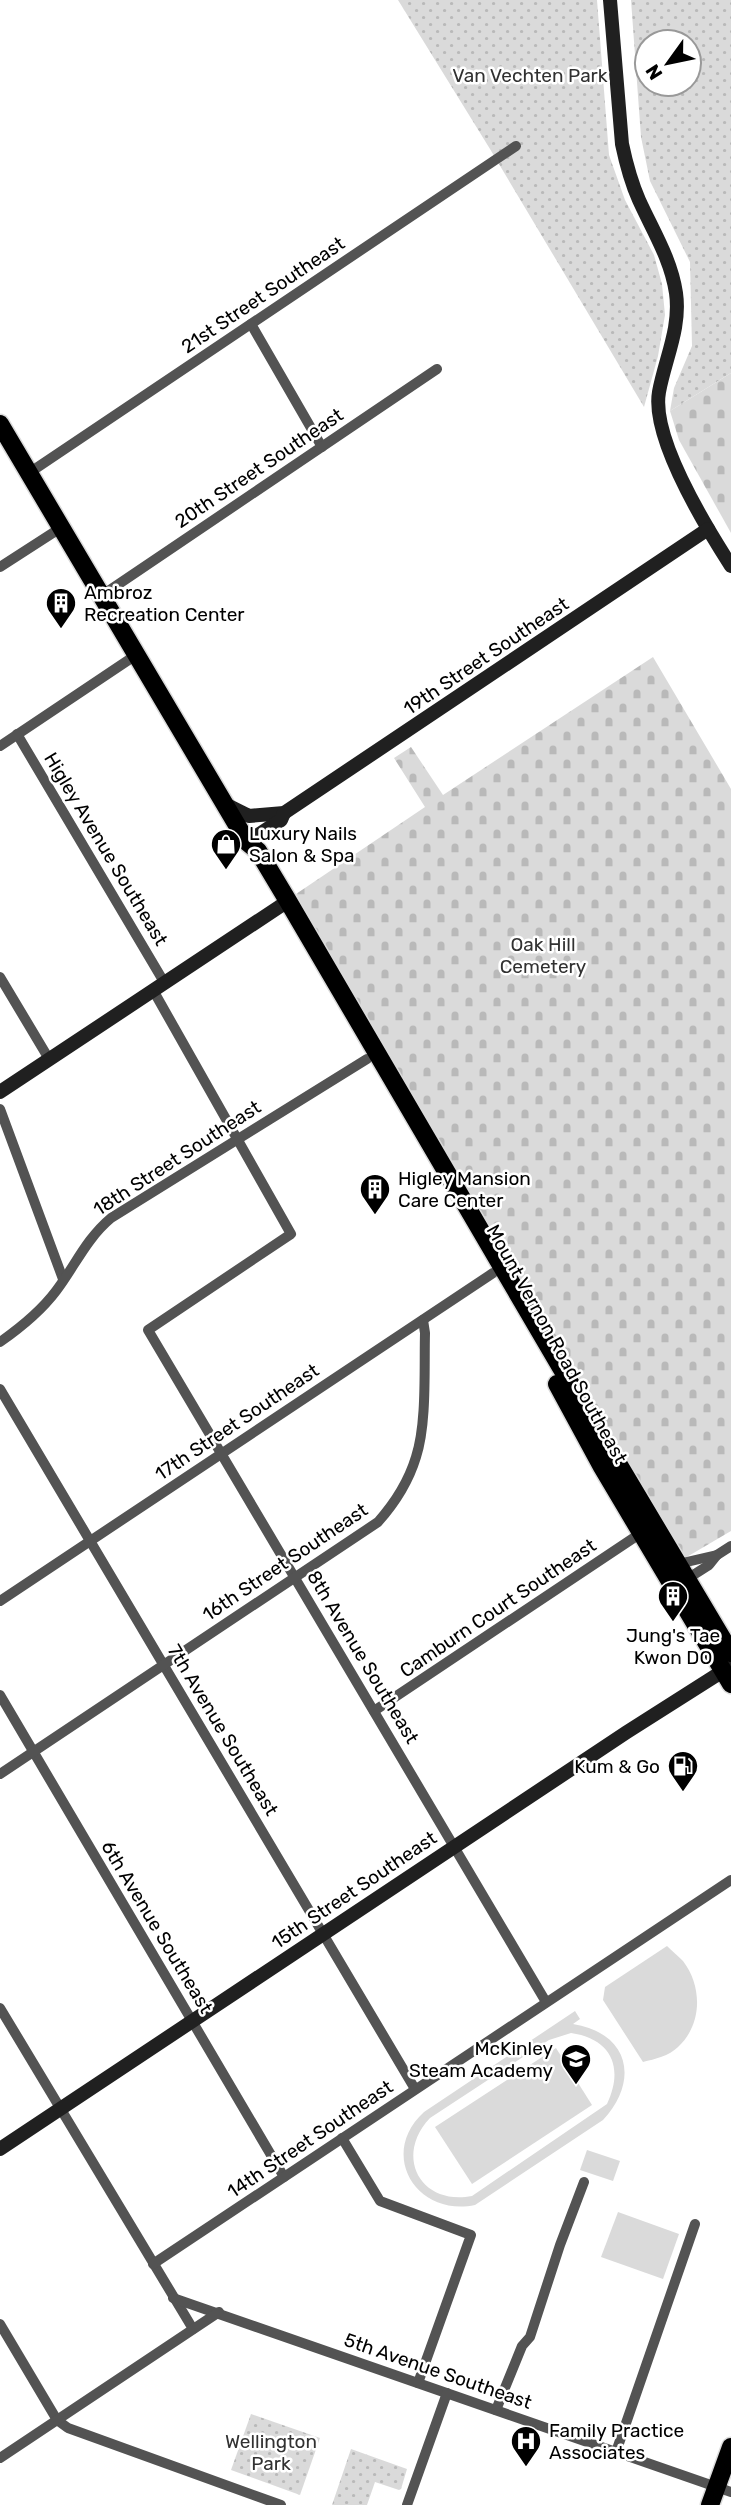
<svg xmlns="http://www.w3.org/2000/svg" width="731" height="2505" font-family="Rubik,sans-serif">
  <defs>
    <pattern id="green-dots" width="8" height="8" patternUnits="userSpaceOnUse" patternTransform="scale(1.75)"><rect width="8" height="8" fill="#dadada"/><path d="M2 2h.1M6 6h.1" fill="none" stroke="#b9b9b9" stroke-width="1.8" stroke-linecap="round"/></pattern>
    <pattern id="cemetery-stones" width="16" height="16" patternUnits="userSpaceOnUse" patternTransform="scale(1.75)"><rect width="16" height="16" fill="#dadada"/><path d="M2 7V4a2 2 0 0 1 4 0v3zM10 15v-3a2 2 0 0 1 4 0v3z" fill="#b9b9b9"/></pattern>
  </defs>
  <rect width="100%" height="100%" fill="#fff"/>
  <g fill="url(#green-dots)" fill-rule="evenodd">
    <polygon points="398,0 597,0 609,155 625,200 654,255 662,284 665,315 658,356 644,407 490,149"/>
    <path d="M631,0H731V373L670,411L674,388L692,346L690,262L650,181L641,137ZM647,42H689V84H647Z"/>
    <polygon points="251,2414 320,2438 300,2495 231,2470"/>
    <polygon points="351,2449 407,2469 401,2489 399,2490 375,2482 367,2505 332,2505"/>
  </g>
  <g fill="url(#cemetery-stones)">
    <polygon points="731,373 731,533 679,440 670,411"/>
    <polygon points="653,657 731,789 731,1531 685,1558 354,1004 296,894 425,807 394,758 411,747 443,795"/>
  </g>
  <g fill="#dadada" fill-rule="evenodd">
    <path d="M667,1946C672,1951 678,1956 683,1961C703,1987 702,2025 678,2047C669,2056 655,2059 643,2062L603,2000L605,1987Z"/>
    <path d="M575,2011L580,2019L573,2024C629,2033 640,2080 603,2120L475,2205C416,2217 378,2154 424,2112ZM571,2033C612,2039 624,2068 607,2104L472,2196C420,2206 394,2156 430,2118L549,2040Z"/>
    <polygon points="556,2048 592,2105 472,2184 435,2127"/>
    <polygon points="587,2150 620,2161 613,2181 580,2170"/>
    <polygon points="618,2212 679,2234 663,2279 601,2257"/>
  </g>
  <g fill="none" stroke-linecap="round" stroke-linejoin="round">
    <g stroke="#dbdbdb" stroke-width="21">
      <g id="primary">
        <polyline points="0,424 247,842 258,851 288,901 560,1366 731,1653"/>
        <polyline points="557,1384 602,1467 731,1684"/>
        <polyline points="710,2505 731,2447"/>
      </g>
    </g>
    <g stroke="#535353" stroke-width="10">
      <polyline points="251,324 322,447"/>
      <polyline points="29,473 516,146"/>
      <polyline points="0,567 62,527"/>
      <polyline points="101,596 437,369"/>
      <polyline points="17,734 164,982"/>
      <polyline points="0,746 136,655"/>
      <polyline points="0,977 49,1059"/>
      <polyline points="153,990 291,1234 148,1330 546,2002"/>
      <polyline points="0,1109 63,1279"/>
      <path d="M0,1342C20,1328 41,1311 56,1291C75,1266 86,1239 111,1218L367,1059"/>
      <polyline points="0,1389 415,2089"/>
      <polyline points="678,1564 717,1555 731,1546"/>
      <polyline points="687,1579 709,1565 717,1555"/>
      <polyline points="0,1601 493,1273"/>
      <polyline points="0,1695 284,2177"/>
      <polyline points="374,1711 641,1533"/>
      <path d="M0,1774L378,1522C394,1504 409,1480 416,1457C427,1423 424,1369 425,1333L423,1320"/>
      <polyline points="0,2008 193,2329"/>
      <polyline points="342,2138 380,2201 471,2235 418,2383"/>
      <polyline points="153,2264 731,1880"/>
      <polyline points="173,2298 731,2492"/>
      <polyline points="0,2324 57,2420 68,2428 281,2505"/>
      <polyline points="496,2410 522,2346 530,2337 560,2245 584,2182"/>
      <polyline points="616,2452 695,2224"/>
      <polyline points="0,2458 219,2312"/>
      <polyline points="407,2505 447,2393"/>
    </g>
    <g stroke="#202020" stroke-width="14">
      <path d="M610,0L622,144C626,163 631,182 639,200C653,231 671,259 676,293C681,328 665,359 659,392C651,438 706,527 731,566"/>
      <polyline points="225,804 249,816 284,813 708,529"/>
      <polyline points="247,842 281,820 284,813"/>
      <polyline points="0,1092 288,901"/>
      <polyline points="0,2149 627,1732 731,1666"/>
    </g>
    <use href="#primary" stroke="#000" stroke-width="18"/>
  </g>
  <defs>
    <g id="building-pin" transform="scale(1.575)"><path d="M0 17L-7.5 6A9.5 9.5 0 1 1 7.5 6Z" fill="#000" stroke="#fff"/><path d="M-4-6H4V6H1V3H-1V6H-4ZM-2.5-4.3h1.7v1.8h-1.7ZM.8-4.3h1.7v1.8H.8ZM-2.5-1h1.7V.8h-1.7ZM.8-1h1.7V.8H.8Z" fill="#fff"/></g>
    <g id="shop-pin" transform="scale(1.575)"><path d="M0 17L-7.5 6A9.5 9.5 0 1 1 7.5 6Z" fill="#000" stroke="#fff"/><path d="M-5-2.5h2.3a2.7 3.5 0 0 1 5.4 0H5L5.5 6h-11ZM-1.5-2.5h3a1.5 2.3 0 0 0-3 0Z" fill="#fff"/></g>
    <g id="fuel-pin" transform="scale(1.575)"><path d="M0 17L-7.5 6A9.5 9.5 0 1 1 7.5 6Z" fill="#000" stroke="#fff"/><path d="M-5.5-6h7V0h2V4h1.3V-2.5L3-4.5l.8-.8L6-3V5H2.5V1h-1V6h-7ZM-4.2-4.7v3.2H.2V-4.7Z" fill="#fff"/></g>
    <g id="school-pin" transform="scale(1.575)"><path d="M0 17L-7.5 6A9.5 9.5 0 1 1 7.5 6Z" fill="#000" stroke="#fff"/><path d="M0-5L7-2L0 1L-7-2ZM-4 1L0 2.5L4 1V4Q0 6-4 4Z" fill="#fff"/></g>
    <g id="hospital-pin" transform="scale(1.575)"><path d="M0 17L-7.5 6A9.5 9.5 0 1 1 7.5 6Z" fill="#000" stroke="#fff"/><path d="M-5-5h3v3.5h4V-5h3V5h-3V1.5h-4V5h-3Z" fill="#fff"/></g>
  </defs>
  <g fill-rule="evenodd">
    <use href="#building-pin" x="61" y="603"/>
    <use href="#shop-pin" x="226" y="844"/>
    <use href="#building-pin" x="375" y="1189"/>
    <use href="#building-pin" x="673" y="1596"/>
    <use href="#fuel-pin" x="683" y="1766"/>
    <use href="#school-pin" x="576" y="2059"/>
    <use href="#hospital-pin" x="526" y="2441"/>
  </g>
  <g text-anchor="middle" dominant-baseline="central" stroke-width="5" stroke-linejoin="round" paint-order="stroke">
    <g font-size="19" fill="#313131" stroke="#fff">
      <text x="530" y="75">Van Vechten Park</text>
      <text x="543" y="944">Oak Hill<tspan x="543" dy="22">Cemetery</tspan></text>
      <text x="271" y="2441">Wellington<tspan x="271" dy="22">Park</tspan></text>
    </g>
    <g font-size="19" fill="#000" stroke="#fff">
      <text transform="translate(263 295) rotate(-34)">21st Street Southeast</text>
      <text transform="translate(259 468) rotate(-34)">20th Street Southeast</text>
      <text transform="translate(486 656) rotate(-34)">19th Street Southeast</text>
      <text transform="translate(106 849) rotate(59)">Higley Avenue Southeast</text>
      <text transform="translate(177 1158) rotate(-33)">18th Street Southeast</text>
      <text transform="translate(557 1344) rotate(61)">Mount Vernon Road Southeast</text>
      <text transform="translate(237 1422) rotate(-34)">17th Street Southeast</text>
      <text transform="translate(285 1562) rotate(-34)">16th Street Southeast</text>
      <text transform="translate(498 1608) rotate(-34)">Camburn Court Southeast</text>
      <text transform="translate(363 1657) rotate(59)">8th Avenue Southeast</text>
      <text transform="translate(223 1730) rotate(59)">7th Avenue Southeast</text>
      <text transform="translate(354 1890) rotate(-34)">15th Street Southeast</text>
      <text transform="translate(157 1927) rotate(59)">6th Avenue Southeast</text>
      <text transform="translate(310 2139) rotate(-34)">14th Street Southeast</text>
      <text transform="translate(438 2371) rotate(19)">5th Avenue Southeast</text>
    </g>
    <g font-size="19" fill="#000" stroke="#fff" text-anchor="start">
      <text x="84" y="592">Ambroz<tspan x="84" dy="22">Recreation Center</tspan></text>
      <text x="249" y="833">Luxury Nails<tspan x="249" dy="22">Salon &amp; Spa</tspan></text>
      <text x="398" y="1178">Higley Mansion<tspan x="398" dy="22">Care Center</tspan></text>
      <text x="673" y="1635" text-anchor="middle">Jung's Tae<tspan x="673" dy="22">Kwon DO</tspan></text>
      <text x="660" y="1766" text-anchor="end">Kum &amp; Go</text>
      <text x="553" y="2048" text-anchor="end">McKinley<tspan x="553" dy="22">Steam Academy</tspan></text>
      <text x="549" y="2430">Family Practice<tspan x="549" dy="22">Associates</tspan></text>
    </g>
  </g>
  <g transform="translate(668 63) rotate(237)"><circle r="33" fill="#ffffff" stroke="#999999" stroke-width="2"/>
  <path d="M0-5L12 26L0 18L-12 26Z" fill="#000000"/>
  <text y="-10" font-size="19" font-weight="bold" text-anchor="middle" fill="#000000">N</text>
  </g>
</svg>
